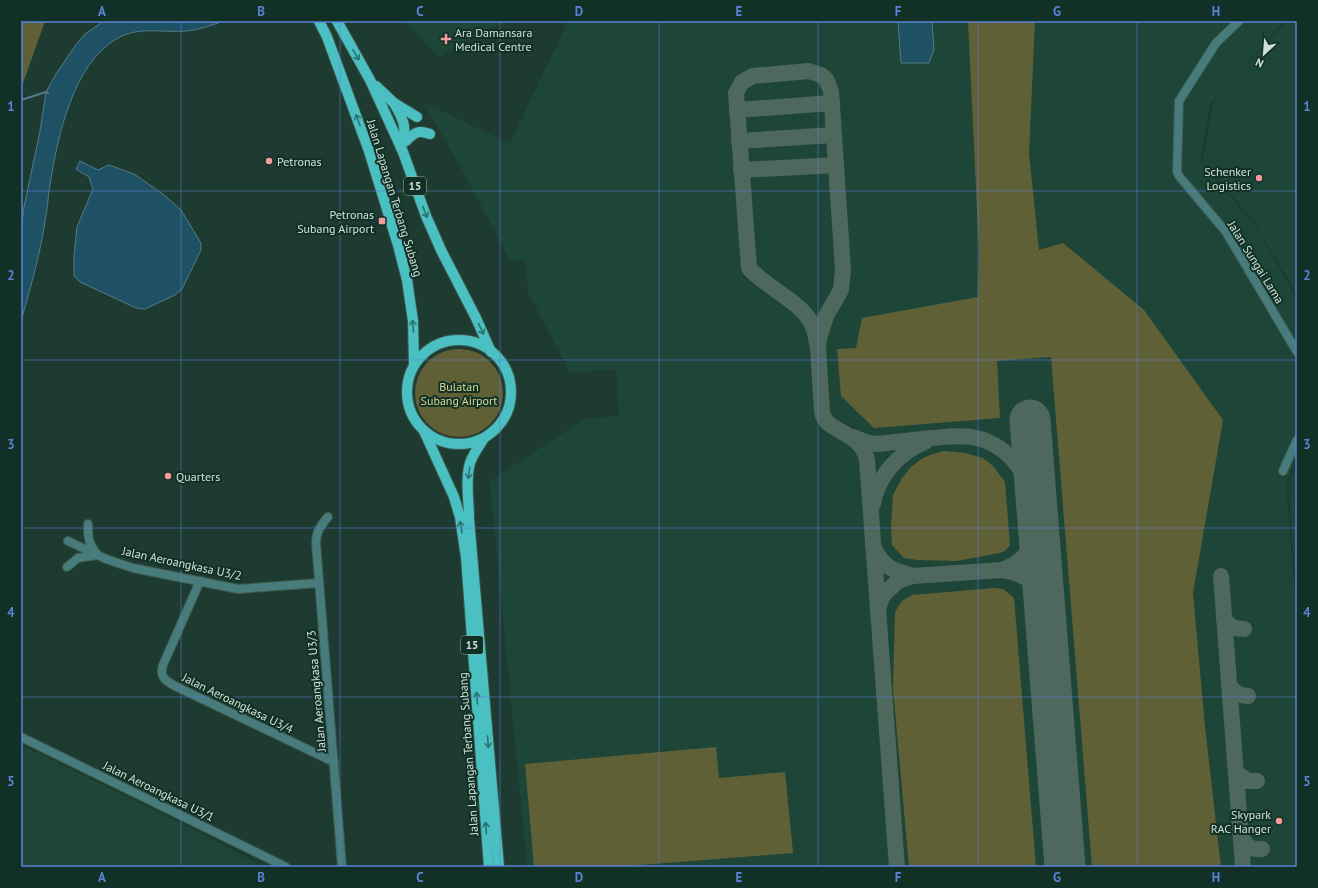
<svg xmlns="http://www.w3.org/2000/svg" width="1318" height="888" font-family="'PT Sans',sans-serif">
  <rect width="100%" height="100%" fill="#1d3b30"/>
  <g fill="#1e4638">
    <polygon points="404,21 504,21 439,57"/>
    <polygon points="568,21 1284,21 1210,104 1200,160 1253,223 1297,299 1297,459 1286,483 1297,618 1297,867 527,867 490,481 584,419 619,416 616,369 570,373 528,292 525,260 510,261 472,188 424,103 510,143"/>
    <polygon points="1287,21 1297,21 1297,294 1251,218 1203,161 1213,104 1220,93"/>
    <polygon points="1297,465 1297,603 1290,509 1289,484"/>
    <polygon points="21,745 186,826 264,867 21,867"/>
  </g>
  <g fill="#606037">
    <polygon points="21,21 45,21 21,89"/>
    <polygon points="968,21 1035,21 1029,153 1039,250 1063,243 1144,310 1223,420 1193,593 1205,727 1221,867 1092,867 1051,357 997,361 1000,418 874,428 841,396 837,349 856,348 862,318 978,297 979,252"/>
    <circle cx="459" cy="393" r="44"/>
    <polygon points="944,451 965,453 983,458 993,466 1005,482 1010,545 1005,551 999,553 957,561 918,560 904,558 892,545 891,526 893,495 902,478 911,467 923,458 933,454"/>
    <polygon points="994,588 1003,589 1014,598 1036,867 909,867 893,688 895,612 902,601 912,595"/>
    <polygon points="716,747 719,778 785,772 793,853 616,867 534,867 525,764"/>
  </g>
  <g fill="#1f5165" stroke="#547c88">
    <path d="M104,21H224C212,25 199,30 186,31C164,33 139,26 118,38C73,62 57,139 50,185C48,195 48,205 46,215C41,251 31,286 21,321V230L24,207L40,131L46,92L56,74L75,46L85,34Z"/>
    <polygon points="898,21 932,21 934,49 929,63 901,63"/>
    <polygon points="80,161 98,170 109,165 134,174 164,195 181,210 201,243 201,250 182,289 175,295 145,309 136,308 80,282 74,276 74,255 77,227 93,189 89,177 76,169"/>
  </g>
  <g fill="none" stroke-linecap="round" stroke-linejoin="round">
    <polyline stroke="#547c88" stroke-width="2" points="21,100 46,92 48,93"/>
    <g stroke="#4e685e" stroke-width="16">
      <polyline points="737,110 832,103"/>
      <polyline points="739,141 834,135"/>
      <polyline points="741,170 836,165"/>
      <path d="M818,348C816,341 816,333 813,327C805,303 766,288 749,268L736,93L742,82L753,76L809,71L821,75L826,79L831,91L843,270L841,290L826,316L819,338L818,348L822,411C825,434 860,429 867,460L897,867"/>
      <path d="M853,437L868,443L877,444C895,442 914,440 932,438C945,437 959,435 972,437C1010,444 1027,474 1037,507"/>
      <path d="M873,504C878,475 899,453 925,442"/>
      <path d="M873,546C883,568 892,570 913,576"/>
      <path d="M1002,570C1021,563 1029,552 1039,536"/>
      <polyline points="1221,576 1243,867"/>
      <path d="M878,610L882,597L887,591L898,581L913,576L1002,570C1029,575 1034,581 1044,606"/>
      <path d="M1224,619C1230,627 1235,629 1244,629"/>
      <path d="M1229,685C1235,693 1240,696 1248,696"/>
      <polyline points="1236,773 1248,781 1257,781"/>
      <path d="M1241,837C1246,846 1251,850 1262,849"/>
    </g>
    <polyline stroke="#4e685e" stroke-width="41" points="1030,420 1065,867"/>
    <g stroke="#3d594e" stroke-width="10">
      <g id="minor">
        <polyline points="1239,21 1216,43 1179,101 1177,172 1179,176 1226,232 1297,352"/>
        <polyline points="1283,471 1297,440"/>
        <path d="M328,517C321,525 316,532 316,543L342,867"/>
        <path d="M88,524C88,536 88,543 96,553"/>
        <polyline points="68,541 106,559 133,568 238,589 319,583"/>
        <polyline points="67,567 78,558 97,555"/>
        <path d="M200,581L163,665C159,677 166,681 175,686L334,762"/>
        <polyline points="21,737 286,867"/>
      </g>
    </g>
    <g stroke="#3d594e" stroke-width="12">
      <g id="major">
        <polyline points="319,21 327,37 369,151 398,245 407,280 413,321 414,365"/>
        <polyline points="337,21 370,80 403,152 426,216 441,250 476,318 491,352"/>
        <polyline points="376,86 394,103 417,117"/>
        <path d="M395,105C405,122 407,129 401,148"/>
        <path d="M406,141C415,132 418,130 430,134"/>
        <circle cx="459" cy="392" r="52"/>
        <polyline points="424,431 454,497 460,517 466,557 489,867"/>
        <path d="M484,438C479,446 473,454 470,463C465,480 469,501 469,519L499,867"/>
      </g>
    </g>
    <use href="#minor" stroke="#487b7c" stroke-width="8"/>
    <use href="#major" stroke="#4bc0c3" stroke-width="10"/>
  </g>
  <defs><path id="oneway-shaft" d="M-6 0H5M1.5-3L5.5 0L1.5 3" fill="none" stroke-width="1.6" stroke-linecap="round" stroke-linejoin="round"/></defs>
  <g stroke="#2c716d">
    <use href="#oneway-shaft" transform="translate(356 55) rotate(60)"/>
    <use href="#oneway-shaft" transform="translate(358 120) rotate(-110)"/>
    <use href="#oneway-shaft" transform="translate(425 212) rotate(69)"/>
    <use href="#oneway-shaft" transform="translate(413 326) rotate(-94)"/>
    <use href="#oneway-shaft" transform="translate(481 329) rotate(65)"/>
    <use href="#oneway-shaft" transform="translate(469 473) rotate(97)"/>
    <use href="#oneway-shaft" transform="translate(461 527) rotate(-99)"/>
    <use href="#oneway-shaft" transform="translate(477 698) rotate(-94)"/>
    <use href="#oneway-shaft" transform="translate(488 742) rotate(85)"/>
    <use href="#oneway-shaft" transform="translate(486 828) rotate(-94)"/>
  </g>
  <path fill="none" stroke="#5b81d8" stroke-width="1" stroke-opacity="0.55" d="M181,21V867M340,21V867M500,21V867M659,21V867M818,21V867M978,21V867M1137,21V867M21,191H1297M21,360H1297M21,528H1297M21,697H1297"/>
  <g fill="#f59b9b" stroke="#123126" stroke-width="1.5">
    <path d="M444 33h4v4h4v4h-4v4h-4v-4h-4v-4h4z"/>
    <circle cx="269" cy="161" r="4"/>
    <circle cx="1259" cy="178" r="4"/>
    <rect x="378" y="217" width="8" height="8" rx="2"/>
    <circle cx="168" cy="476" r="4"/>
    <circle cx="1279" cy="821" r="4"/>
  </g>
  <g text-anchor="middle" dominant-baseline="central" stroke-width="4" stroke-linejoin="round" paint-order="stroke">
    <g fill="#123126" stroke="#96aca3" stroke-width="1">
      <rect x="404" y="177" width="22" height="18" rx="3"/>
      <rect x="461" y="636" width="22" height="18" rx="3"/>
    </g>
    <g font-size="11" font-weight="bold" fill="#cfe0d9">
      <text x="415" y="186">15</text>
      <text x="472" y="645">15</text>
    </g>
    <g font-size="12" fill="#cfe0d9" stroke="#123126" text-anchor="start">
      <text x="455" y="32">Ara Damansara<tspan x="455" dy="14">Medical Centre</tspan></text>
      <text x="277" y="161">Petronas</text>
      <text x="1251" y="171" text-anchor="end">Schenker<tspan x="1251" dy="14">Logistics</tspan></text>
      <text x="374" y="214" text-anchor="end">Petronas<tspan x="374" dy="14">Subang Airport</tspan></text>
      <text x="176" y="476">Quarters</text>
      <text x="1271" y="814" text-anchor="end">Skypark<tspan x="1271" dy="14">RAC Hanger</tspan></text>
    </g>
    <g font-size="12" fill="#cfe0d9" stroke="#123126">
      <text transform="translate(395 198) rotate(73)">Jalan Lapangan Terbang Subang</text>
      <text transform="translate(1256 262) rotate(58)">Jalan Sungai Lama</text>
      <text transform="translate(182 563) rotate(12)">Jalan Aeroangkasa U3/2</text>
      <text transform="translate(316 691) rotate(-95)">Jalan Aeroangkasa U3/3</text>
      <text transform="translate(238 703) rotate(26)">Jalan Aeroangkasa U3/4</text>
      <text transform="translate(468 754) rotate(-94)">Jalan Lapangan Terbang Subang</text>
      <text transform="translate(159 791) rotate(26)">Jalan Aeroangkasa U3/1</text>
    </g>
    <g font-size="12" fill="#d9d992" stroke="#123126">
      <text x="459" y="386">Bulatan<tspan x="459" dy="14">Subang Airport</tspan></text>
    </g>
  </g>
  <rect width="1318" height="888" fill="none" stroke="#123126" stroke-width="44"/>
  <g transform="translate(1264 54) rotate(206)" stroke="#123126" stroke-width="3" paint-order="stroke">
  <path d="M0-3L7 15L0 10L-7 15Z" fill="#cfe0d9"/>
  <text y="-6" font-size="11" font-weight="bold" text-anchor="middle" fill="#cfe0d9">N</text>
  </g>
  <rect x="22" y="22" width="1274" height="844" fill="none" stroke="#5b81d8" stroke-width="1.5"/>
  <g font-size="13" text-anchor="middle" font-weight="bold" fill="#5b81d8">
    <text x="102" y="16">A</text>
    <text x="261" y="16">B</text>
    <text x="420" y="16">C</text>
    <text x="579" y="16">D</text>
    <text x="739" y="16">E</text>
    <text x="898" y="16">F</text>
    <text x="1057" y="16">G</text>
    <text x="1216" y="16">H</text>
    <text x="11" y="111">1</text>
    <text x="1307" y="111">1</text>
    <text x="11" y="280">2</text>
    <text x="1307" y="280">2</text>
    <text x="11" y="449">3</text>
    <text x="1307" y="449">3</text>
    <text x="11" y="617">4</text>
    <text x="1307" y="617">4</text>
    <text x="11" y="786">5</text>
    <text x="1307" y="786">5</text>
    <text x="102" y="882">A</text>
    <text x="261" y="882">B</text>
    <text x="420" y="882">C</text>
    <text x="579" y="882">D</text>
    <text x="739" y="882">E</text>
    <text x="898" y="882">F</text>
    <text x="1057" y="882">G</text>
    <text x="1216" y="882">H</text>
  </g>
</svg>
